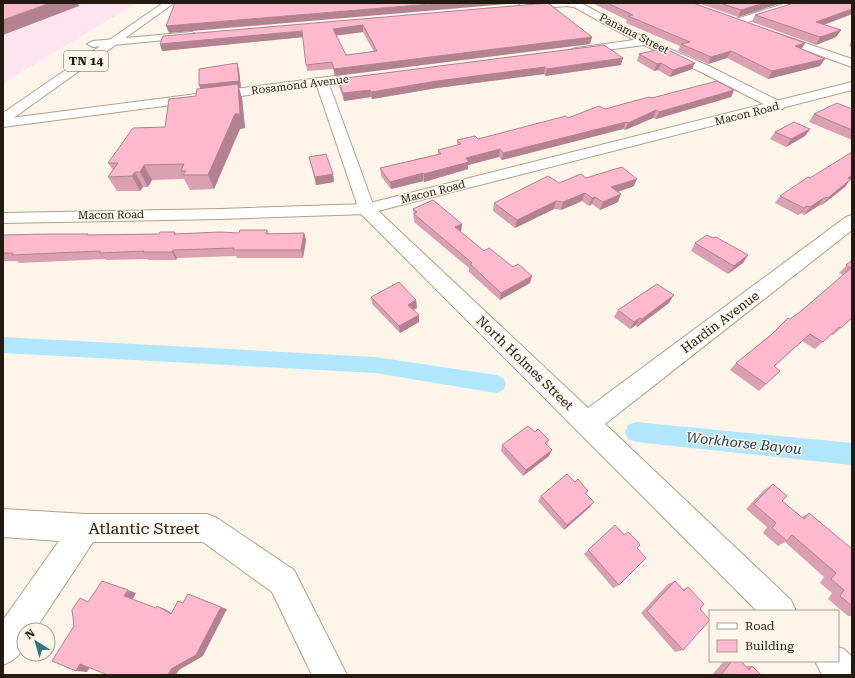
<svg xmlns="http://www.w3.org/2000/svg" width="855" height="678" font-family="'Roboto Serif',serif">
  <rect width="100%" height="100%" fill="#fdf4ea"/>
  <polygon fill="#fde4ee" points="11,3 137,3 3,83 3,6"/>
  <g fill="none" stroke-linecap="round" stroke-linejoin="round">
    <g fill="#b1e6fd" fill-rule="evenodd">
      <polygon points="3,337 375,357 496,375 503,378 506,384 503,390 496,393 375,373 3,353"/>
      <polygon points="636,422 852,443 852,465 636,442 628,439 625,432 628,425"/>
    </g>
    <g stroke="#b59f89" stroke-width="2">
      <g id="minor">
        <polygon points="533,3 581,3 649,40 711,67 783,103 785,106 783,109 773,109 703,73 644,45 576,54 572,53 570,51 572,49 576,48 634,40 574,7 567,6 521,10 516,7 521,4"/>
        <polygon points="787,3 802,3 800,5 741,24 737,25 732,22 733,20"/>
        <polygon points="192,32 197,35 196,37 93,47 87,44 93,41"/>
        <polygon points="335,76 339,77 341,80 339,83 329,84 374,207 588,408 846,217 852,215 852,230 605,424 791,600 796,611 757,611 360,213 317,86 3,127 3,119"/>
        <path d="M3,509L86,514H207L217,518L294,570L347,675H312L272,592L203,542H93L35,630H24C24,650 22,657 3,665V620L59,541L3,537Z"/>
        <polygon points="838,647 844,649 852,657 852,675 822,675 815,661 838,661"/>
      </g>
    </g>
    <g stroke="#b59f89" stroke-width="2">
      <g id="major">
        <polygon points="163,3 174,3 8,122 3,123 3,113"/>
        <polygon points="776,33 852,59 852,67 772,38 771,36"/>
        <polygon points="852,82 852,90 366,214 221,219 3,223 3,213 221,209 366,204"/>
      </g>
    </g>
    <use href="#minor" fill="#fff" fill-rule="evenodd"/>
    <use href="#major" fill="#fff" fill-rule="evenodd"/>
  </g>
  <g fill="#da9fb1" fill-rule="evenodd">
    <path d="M548,3L590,44L335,76L333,69L307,71L303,37L162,51L160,44ZM363,32L374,52L346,55L336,35Z"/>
    <polygon points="592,3 693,3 805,43 801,49 820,66 768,79 727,58 708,64 678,51 680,46 626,23 627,20"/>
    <polygon points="698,3 782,3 738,17"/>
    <polygon points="852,3 852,14 824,25 841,30 836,37 816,45 752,22 755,15"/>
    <polygon points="852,40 852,47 849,46"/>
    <polygon points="604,45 621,65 545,76 544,74 437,88 372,99 371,97 344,101 339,86 338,79"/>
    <polygon points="639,54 692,69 670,77 658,70 654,71 637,61"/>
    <polygon points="237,63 239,70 241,88 239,88 242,98 245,128 240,129 214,189 190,190 184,179 152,180 148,187 143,187 140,191 117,191 108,177 113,170 108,163 165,127 196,96 200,89"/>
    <polygon points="734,90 731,97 656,119 653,118 625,130 623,129 502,160 499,157 468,165 468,169 424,182 423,181 391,189 381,176 380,168 438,154 438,150 457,145 457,140 478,139 652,98"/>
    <polygon points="852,109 852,140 809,122 814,114"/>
    <polygon points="810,129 805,136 786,147 770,139 775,132"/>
    <polygon points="309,157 333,174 334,182 316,185"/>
    <polygon points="586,178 634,186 618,192 618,202 600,210 592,204 589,206 582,201 561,210 554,209 515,228 493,211 494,203"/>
    <polygon points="810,178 852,179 850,180 845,187 822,205 818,206 804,215 801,213 798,215 775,203 780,196"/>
    <polygon points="413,209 462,224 461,232 484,251 513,267 532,276 530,283 500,300 469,272 469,268 414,222"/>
    <polygon points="267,230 269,234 304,233 306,240 303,258 237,258 236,256 177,258 176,260 148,260 147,259 105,260 105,259 19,263 17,261 3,261 3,235 89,235 159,234 175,232 176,234 239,233"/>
    <polygon points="695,243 748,255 743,263 728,274 691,251"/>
    <polygon points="852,260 852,318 833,335 831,334 815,349 802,341 774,367 780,371 759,391 730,370 736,363 790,319 800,312 843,275 839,273"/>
    <polygon points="371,297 416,300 417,308 413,310 419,315 419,322 400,333 372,304"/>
    <polygon points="669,303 637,327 636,325 630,329 614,317 618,310"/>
    <polygon points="535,432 549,440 547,445 549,456 523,476 501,451 502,445"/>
    <polygon points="773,484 782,501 802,517 809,513 851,548 852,548 852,616 848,616 828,599 832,593 820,583 824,577 785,542 778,546 763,533 767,527 746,509 764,490"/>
    <polygon points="586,494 590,507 564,530 538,501 541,496"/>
    <polygon points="615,525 637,548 619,585 613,588 584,554"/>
    <polygon points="675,581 683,589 688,587 700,609 683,650 675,652 641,613 668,584"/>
    <polygon points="724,661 741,661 746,666 752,666 761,675 712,675"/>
  </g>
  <g fill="#b28290">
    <polygon points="50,3 78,3 79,6 3,35 3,20"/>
    <polygon points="442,3 520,3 169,33 166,26"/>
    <polygon points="764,3 782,3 738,17 741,10"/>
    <polygon points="852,9 852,14 812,29 816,22"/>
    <polygon points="363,25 363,32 334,36 333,29"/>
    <polygon points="841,30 836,37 816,45 820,37"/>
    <polygon points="302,31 304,37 162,51 160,44"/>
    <polygon points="592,37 590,44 335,76 334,69"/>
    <polygon points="805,43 801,50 795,46"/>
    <polygon points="731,51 727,58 708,64 711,57"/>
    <polygon points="623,58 621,65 545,76 547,69"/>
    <polygon points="825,59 820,66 768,79 772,71"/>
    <polygon points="237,63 239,70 241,88 239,88 242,98 245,128 240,129 214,189 208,175 202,93 199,85"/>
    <polygon points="661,63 658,70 654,71 657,64"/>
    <polygon points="695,63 692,69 670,77 673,70"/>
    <polygon points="545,67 544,74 437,88 372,99 371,92 437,81"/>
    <polygon points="370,90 371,97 344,101 343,93"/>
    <polygon points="734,90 731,97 656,119 659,112"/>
    <polygon points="656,110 653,118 625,130 628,123"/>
    <polygon points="626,122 623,129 502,160 503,153"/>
    <polygon points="810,129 805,136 786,147 791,139"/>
    <polygon points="500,149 499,157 468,165 468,169 424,182 424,174 466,158"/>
    <polygon points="144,165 152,180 148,187 140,172"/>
    <polygon points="135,172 143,187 140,191 132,176"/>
    <polygon points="423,173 423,181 391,189 390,182"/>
    <polygon points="333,174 334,182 316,185 315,177"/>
    <polygon points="852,175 852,179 850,180 845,187 822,205 829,197 848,178"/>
    <polygon points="637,179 634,186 608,195 611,187"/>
    <polygon points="585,193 582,201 561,210 563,202"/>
    <polygon points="621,194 618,202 600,210 603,202"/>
    <polygon points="595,197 592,204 589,206 592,198"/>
    <polygon points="824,198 818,206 804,215 810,207"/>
    <polygon points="556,201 554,209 515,228 517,220"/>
    <polygon points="806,206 801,213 798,215 804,208"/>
    <polygon points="462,224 461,231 455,235 455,227"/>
    <polygon points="304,233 306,240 303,258 301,250"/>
    <polygon points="173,250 177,258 176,260 172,252"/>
    <polygon points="748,255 743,263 728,274 734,266"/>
    <polygon points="532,276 530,283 500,300 501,293"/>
    <polygon points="674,295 669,303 637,327 642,319"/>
    <polygon points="416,300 417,308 409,312 408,305"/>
    <polygon points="419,315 419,322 400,333 399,326"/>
    <polygon points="640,318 636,325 630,329 634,322"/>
    <polygon points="552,450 549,456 523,476 526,470"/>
    <polygon points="594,502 590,507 564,530 567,525"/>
    <polygon points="128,590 136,593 133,599 124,596"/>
    <polygon points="157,606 165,609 178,617 171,614"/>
    <polygon points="221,607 227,609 203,656 179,670 176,675 168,675 171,669"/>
    <polygon points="80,664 91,666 87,672 76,671"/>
  </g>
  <g fill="#feb9ce" stroke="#b28290" fill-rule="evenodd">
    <polygon points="3,3 50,3 3,20"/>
    <polygon points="175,3 442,3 166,26"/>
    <path d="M548,3L592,37L334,69L332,62L306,65L302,31L160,44L163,36ZM363,25L377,51L346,55L333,29Z"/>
    <polygon points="607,3 693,3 805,43 795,46 825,59 772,71 731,51 711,57 681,44 690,42 628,16 633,15"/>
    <polygon points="720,3 764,3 741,10"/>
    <polygon points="794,3 852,3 852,9 816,22 841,30 820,37 755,15"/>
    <polygon points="604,45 623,58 547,69 545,67 437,81 371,92 370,90 343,93 338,79"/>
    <polygon points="664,48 695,63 673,70 661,63 657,64 639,54"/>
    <polygon points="237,63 239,81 199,85 199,69"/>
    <polygon points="717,81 734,90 659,112 656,110 628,123 626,122 503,153 500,149 466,158 469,162 424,174 423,173 390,182 380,168 441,154 438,150 461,144 457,140 475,136 478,139 566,116 568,118 599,106 605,109 649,97 652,98"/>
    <polygon points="238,84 240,114 235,114 208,175 183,175 186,171 181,171 184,164 144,165 140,172 135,172 132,176 108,177 118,163 108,163 133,128 165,127 169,99 196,96 197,89"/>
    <polygon points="837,103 852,109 852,130 814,114"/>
    <polygon points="794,122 810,129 791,139 775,132"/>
    <polygon points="852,152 852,175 848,178 851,179 829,197 824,198 810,207 806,206 804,208 780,196 808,177 810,178"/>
    <polygon points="326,154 333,174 315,177 309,157"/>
    <polygon points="622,167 637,179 611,187 621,194 603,202 595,197 592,198 585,193 563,202 556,201 517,220 494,203 548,176 559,183 581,174 586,178"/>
    <polygon points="433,200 462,224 455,227 484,251 489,248 513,267 518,264 532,276 501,293 470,264 472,263 414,214 417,212 413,209"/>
    <polygon points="240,230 267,230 266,234 304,233 301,250 233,250 234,248 173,250 172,252 143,252 144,251 100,253 100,251 12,255 13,253 3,253 3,235 46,234 88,234 87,235 159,234 160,232 175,232 174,234 220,232 239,233"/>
    <polygon points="707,235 713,238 716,237 748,255 734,266 695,243"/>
    <polygon points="852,260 852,318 841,328 839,327 823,342 810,334 774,366 780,371 766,384 736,363 770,336 788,318 790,319 800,312 851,268 846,265"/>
    <polygon points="399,282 416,300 408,305 419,315 399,326 371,297"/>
    <polygon points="657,284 674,295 642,319 640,318 634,322 618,310"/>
    <polygon points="528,426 535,432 538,429 549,440 545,443 552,450 526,470 502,445"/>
    <polygon points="567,474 575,482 578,479 588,491 585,493 594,502 567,525 541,496"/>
    <polygon points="773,484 787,496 782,501 804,519 809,513 852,549 852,606 840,596 844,590 831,579 836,573 792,535 787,541 772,528 776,523 754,504"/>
    <polygon points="615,525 624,535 628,532 638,542 640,545 637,548 646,558 619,585 588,550"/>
    <polygon points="102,581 128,590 124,596 156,608 157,606 171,614 178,601 183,603 188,594 221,607 196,655 171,669 168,675 108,675 80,664 76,671 52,661 74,626 72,610 80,598 88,602"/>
    <polygon points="675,581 684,591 688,587 704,604 700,609 710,620 683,650 647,611"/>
    <polygon points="732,661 741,661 749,670 752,666 761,675 721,675"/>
  </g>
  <g text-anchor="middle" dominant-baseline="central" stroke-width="3" stroke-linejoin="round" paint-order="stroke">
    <g font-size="11" fill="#231b12" stroke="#fdf4ea">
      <text transform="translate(634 34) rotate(27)">Panama Street</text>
      <text transform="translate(300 85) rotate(-7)">Rosamond Avenue</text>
      <text transform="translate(747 114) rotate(-14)">Macon Road</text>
      <text transform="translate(433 192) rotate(-14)">Macon Road</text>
      <text transform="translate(111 215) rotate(-1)">Macon Road</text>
    </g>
    <rect fill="#fdf4ea" stroke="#645c53" stroke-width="1" x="64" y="51" width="44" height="20" rx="3"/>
    <g font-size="12" font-weight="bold" fill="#231b12">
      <text x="86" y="61">TN 14</text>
    </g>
    <g font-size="13" fill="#231b12" stroke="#fdf4ea">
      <text transform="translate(720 322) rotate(-37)">Hardin Avenue</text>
      <text transform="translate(525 363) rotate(44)">North Holmes Street</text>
    </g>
    <g font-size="14" font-style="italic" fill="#174051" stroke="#fdf4ea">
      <text transform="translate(744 443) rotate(6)">Workhorse Bayou</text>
    </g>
    <g font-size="16" fill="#231b12" stroke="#fdf4ea">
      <text x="144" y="528">Atlantic Street</text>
    </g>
  </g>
  <rect width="855" height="678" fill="none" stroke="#231b12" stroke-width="8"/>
  <rect x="709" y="610" width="130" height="52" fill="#fdf4ea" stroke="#a69d94"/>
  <rect x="717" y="623" width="20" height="6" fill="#ffffff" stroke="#a69d94"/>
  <text x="745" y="630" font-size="12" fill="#231b12">Road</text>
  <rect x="717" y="640" width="20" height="12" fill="#feb9ce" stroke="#a69d94"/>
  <text x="745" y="650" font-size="12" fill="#231b12">Building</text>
  <g transform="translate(36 642) rotate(323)"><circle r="19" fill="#fdf4ea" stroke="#a69d94"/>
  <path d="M0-3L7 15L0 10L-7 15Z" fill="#30797f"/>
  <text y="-6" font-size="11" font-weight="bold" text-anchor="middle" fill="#231b12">N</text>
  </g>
</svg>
